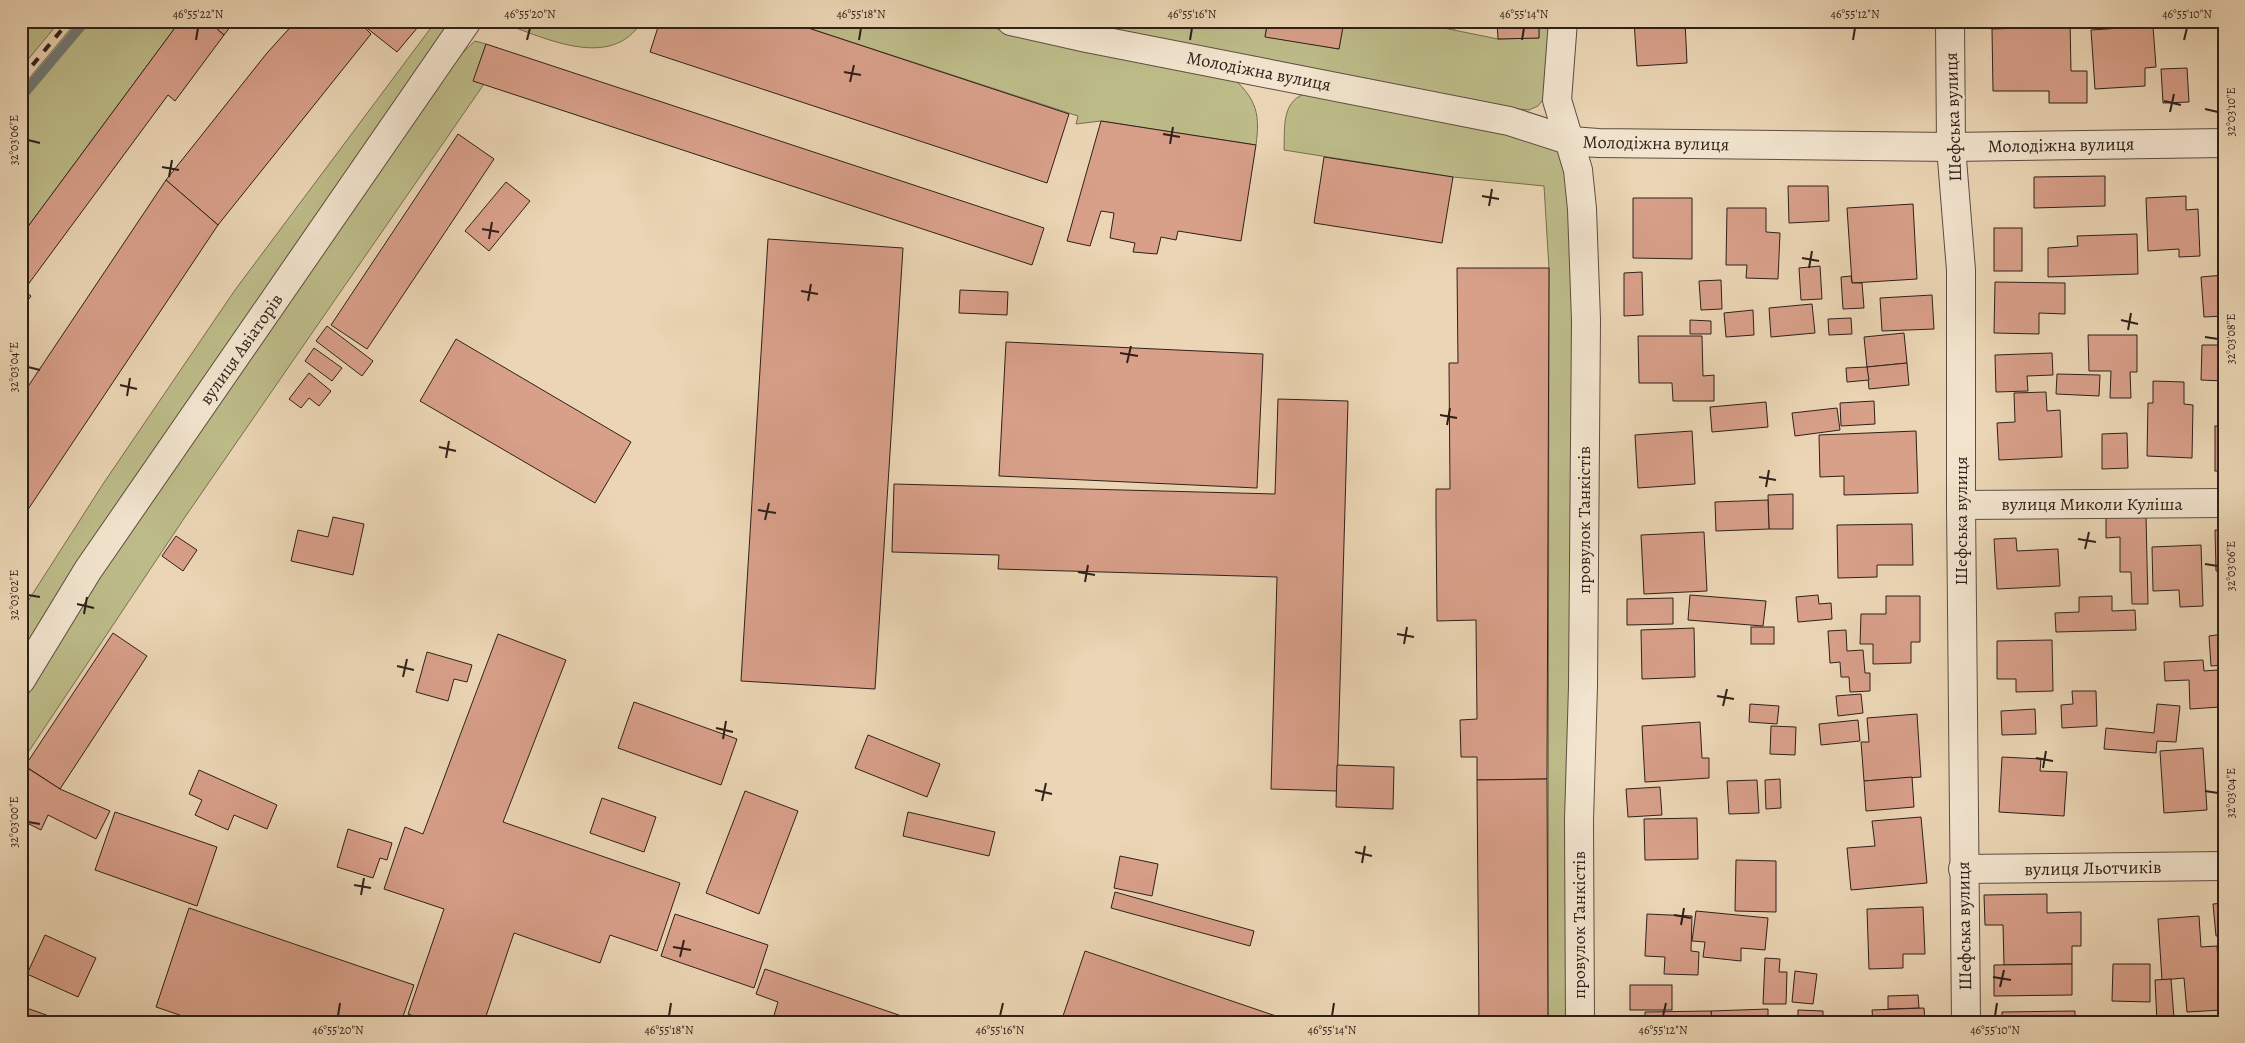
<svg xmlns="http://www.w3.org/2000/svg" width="2245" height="1043" font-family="Alegreya,serif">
  <rect width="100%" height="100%" fill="#ebd5b4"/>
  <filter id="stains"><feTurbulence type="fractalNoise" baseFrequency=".004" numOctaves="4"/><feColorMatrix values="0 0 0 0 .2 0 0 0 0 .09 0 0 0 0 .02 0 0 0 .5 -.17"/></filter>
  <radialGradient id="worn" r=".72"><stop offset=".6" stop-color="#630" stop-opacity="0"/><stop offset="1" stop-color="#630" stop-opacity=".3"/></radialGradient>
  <g fill="#bdbc89" stroke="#766e52">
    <polygon points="21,21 60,21 21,68"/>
    <polygon points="77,21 180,21 21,236 21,88"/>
    <polygon points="436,21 457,21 21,658 21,612 103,484 235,290"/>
    <path d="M497,21H642C611,73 541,36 497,21Z"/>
    <path d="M787,21H960L1234,79C1257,100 1260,115 1256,145L1101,121L1076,124L1078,116Z"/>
    <polygon points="1060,21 1268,21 1265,36 1339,49 1344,21 1409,21 1498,39 1539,38 1539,21 1557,21 1548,93 1538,106 1529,110 1508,108 1272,60"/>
    <polygon points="475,41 486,44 474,80 484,84 185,517 21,763 21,706 98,579 456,59"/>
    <path d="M1304,94L1506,131L1559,149L1574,208L1572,1022H1548L1549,268L1544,186L1453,177L1284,150C1285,129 1281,103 1304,94Z"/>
  </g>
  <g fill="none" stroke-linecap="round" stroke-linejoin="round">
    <polyline stroke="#707a78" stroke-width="10" points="21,97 85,21"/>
  </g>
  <g fill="#d89f89" stroke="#2f201a">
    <polygon points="180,21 208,21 224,35 175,101 168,95 24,290 31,296 21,310 21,236"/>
    <polygon points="208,21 235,21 224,35"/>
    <polygon points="296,21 358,21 371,34 218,225 166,180 267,53"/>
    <polygon points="358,21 423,21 397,52"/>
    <polygon points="660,21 787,21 1069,114 1047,183 650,52"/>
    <polygon points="1268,21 1344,21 1339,49 1265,37"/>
    <polygon points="1409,21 1456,21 1455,29"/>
    <polygon points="1497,21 1539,21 1539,38 1498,39"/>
    <polygon points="1634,21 1685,21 1687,63 1637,66"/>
    <rect x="1740" y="21" width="25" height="6"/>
    <polygon points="2023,21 2070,21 2071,71 2087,71 2087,103 2049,103 2049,91 1993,91 1992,29 2023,28"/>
    <polygon points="2220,21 2224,21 2224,76 2222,76"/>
    <polygon points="2153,26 2156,67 2145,68 2145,86 2095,89 2091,30"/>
    <polygon points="486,44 1044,228 1032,265 473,81"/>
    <polygon points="2187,68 2189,102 2163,103 2161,69"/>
    <polygon points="1101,121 1256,145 1241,241 1178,231 1176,240 1161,237 1157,254 1133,252 1135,243 1110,238 1114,213 1101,211 1090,246 1067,241"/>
    <polygon points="458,134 494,159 367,349 331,325"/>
    <polygon points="1324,157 1453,177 1442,243 1314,223"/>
    <polygon points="2105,176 2105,206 2034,208 2034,177"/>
    <polygon points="166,180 218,225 21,520 21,397"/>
    <polygon points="506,182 530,201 489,251 465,231"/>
    <polygon points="1788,186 1828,186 1829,221 1789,223"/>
    <polygon points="2186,196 2186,210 2198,209 2200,256 2179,257 2179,249 2148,251 2146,198"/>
    <polygon points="1633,198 1692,198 1692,259 1633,258"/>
    <polygon points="1913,204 1917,279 1852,283 1847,208"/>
    <polygon points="1727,208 1766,208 1766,232 1780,233 1778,279 1746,278 1747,265 1726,265"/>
    <rect x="1994" y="228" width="28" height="43"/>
    <polygon points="2137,234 2138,274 2048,277 2048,248 2078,246 2077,236"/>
    <polygon points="768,239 903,248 875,689 741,681"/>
    <polygon points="1820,266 1822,299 1801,300 1799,268"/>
    <polygon points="1457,268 1549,268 1547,779 1477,780 1477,757 1461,757 1460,720 1477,719 1476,620 1437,621 1436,518 1436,489 1450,489 1449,363 1458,363"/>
    <polygon points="1642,272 1643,315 1624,316 1624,273"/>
    <polygon points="2224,275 2224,316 2204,317 2201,277"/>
    <polygon points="1851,276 1852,283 1862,283 1864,308 1843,309 1841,277"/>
    <polygon points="1721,280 1722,309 1701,310 1699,281"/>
    <polygon points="1995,282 2065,283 2065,314 2039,313 2039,334 1994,333"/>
    <polygon points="960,290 1008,292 1007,315 959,313"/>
    <polygon points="1932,295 1934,329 1882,331 1880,298"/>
    <polygon points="1812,304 1815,333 1771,337 1769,308"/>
    <polygon points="1753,310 1754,335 1726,337 1724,313"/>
    <polygon points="1851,318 1852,334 1829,335 1828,319"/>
    <polygon points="1690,320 1711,321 1711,334 1690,334"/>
    <polygon points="327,326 373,361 362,376 316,341"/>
    <polygon points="1904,333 1907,363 1867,367 1864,337"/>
    <polygon points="2088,335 2137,335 2137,372 2130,372 2131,398 2110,398 2111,371 2089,371"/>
    <polygon points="1638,336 1702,336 1703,376 1714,375 1714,401 1673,401 1672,383 1639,383"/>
    <polygon points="456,339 631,442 595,503 420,401"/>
    <polygon points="1006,342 1263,354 1257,488 999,476"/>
    <polygon points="2202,345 2224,345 2224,381 2201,380"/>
    <polygon points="314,348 342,368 332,381 305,361"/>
    <polygon points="2052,353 2053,375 2027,376 2028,391 1996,392 1995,355"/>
    <polygon points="1907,363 1909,385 1869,389 1867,367"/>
    <polygon points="1867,367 1869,380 1847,382 1846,368"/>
    <polygon points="309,373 331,391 319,406 309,398 301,408 289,399"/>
    <polygon points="2057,374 2100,375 2099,396 2056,394"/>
    <polygon points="2153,381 2184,382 2184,404 2193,405 2192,458 2147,456 2148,403 2153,403"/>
    <polygon points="2046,392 2047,411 2060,410 2062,457 1999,460 1997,423 2015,422 2014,393"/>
    <polygon points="1278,399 1348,401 1337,791 1271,789 1277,577 998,569 999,555 892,552 894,484 1275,494"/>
    <polygon points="1874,401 1875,424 1841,426 1840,403"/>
    <polygon points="1766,402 1768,427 1712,432 1710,407"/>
    <polygon points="1837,408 1840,430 1795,436 1792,413"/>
    <rect x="2215" y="426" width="9" height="45"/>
    <polygon points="1692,431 1695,484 1638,488 1635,435"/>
    <polygon points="1916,431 1918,493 1844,495 1844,476 1820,477 1819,435"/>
    <polygon points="2127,433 2128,468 2102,469 2102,434"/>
    <polygon points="1793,494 1793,529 1769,529 1768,495"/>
    <polygon points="1768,500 1769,529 1716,531 1715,502"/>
    <polygon points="2146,516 2148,604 2132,604 2131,572 2120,572 2120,537 2106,538 2106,517"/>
    <polygon points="333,517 364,524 353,575 291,561 298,530 328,537"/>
    <polygon points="1912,524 1913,565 1877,565 1877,577 1838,578 1837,525"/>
    <polygon points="2215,530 2224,530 2224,571 2216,571"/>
    <polygon points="1704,532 1707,591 1644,594 1641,535"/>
    <polygon points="176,536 197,550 183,571 162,556"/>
    <polygon points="2016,538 2017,551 2058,549 2060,586 1997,589 1994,539"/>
    <polygon points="2201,545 2203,606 2180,607 2179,590 2153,591 2152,547"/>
    <polygon points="1690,595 1766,601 1763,626 1688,620"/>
    <polygon points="1818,595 1819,604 1831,603 1832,619 1798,622 1796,597"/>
    <polygon points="1886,596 1920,596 1920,642 1911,642 1911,663 1873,664 1873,644 1860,644 1861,614 1886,614"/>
    <polygon points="2112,596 2112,611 2135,610 2136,630 2056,632 2055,613 2079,612 2079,597"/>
    <polygon points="1673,598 1673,624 1627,625 1627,599"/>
    <rect x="1751" y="627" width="23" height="17"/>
    <polygon points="1694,628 1695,677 1642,679 1641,630"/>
    <polygon points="1846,630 1847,651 1863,650 1865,673 1870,673 1870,691 1850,692 1849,677 1841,677 1840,662 1830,663 1828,631"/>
    <polygon points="113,633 147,656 60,789 25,766"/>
    <polygon points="498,634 566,660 503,822 680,883 657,951 610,935 600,963 514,933 484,1022 430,1022 408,1014 444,909 384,889 405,827 423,834"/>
    <polygon points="2224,634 2224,673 2223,665 2211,666 2209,636"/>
    <polygon points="2052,640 2053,691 2016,692 2016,679 1997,679 1997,641"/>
    <polygon points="427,652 472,665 467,682 454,679 448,701 416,692"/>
    <polygon points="2203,660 2204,671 2218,670 2220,707 2190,709 2189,680 2165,681 2164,662"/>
    <polygon points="2072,691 2096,691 2097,726 2062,728 2061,705 2073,704"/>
    <polygon points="1861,694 1863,713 1838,716 1836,696"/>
    <polygon points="634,702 737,739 721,785 618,748"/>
    <polygon points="1750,704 1779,706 1777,724 1749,722"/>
    <polygon points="2157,704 2180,706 2176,742 2157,741 2156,753 2104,749 2106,728 2154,733"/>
    <polygon points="2035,709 2036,734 2002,735 2001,711"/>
    <polygon points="1917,714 1921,777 1864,781 1861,742 1869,742 1867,718"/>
    <polygon points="1858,720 1860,741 1821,745 1819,724"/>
    <polygon points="1700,722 1702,758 1709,758 1709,778 1645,782 1642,726"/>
    <polygon points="1771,726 1796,727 1795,755 1770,754"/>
    <polygon points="868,735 940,764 927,797 855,768"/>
    <polygon points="2203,748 2207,810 2164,813 2160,751"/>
    <polygon points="2002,757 2041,759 2040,771 2067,772 2064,816 1999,812"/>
    <polygon points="1337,765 1394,767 1393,809 1336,807"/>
    <polygon points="29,769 60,789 110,811 96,839 48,815 41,830 21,820 21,786"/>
    <polygon points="199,770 277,805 267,829 234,815 228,830 195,815 202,800 189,794"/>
    <polygon points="1912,777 1914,807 1866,811 1864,781"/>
    <polygon points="1547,779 1548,1022 1479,1022 1477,780"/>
    <polygon points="1780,779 1781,808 1766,809 1765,780"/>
    <polygon points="1757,780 1759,813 1729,814 1727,781"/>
    <polygon points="1660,787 1662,815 1628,817 1626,789"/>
    <polygon points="745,791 798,811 759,914 706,893"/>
    <polygon points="602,798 656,817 644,852 590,833"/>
    <polygon points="115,812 217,847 197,906 95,870"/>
    <polygon points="908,812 995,832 989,856 903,836"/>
    <polygon points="1921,817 1927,883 1851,890 1847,848 1875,846 1872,821"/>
    <polygon points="1697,818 1698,859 1645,860 1644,819"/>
    <polygon points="348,829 392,843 387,860 380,858 373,878 337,867"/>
    <polygon points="1120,856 1158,864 1152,896 1114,888"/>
    <polygon points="1736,860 1776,861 1776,912 1735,911"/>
    <polygon points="1115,892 1254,931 1250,946 1111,908"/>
    <polygon points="2047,894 2047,913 2081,912 2081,946 2072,946 2072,964 2004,965 2003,925 1985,925 1984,895"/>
    <polygon points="2224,903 2224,935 2216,936 2213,904"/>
    <polygon points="1923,907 1925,954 1903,954 1903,968 1869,969 1867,909"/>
    <polygon points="189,908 414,985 401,1022 200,1022 156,1007"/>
    <polygon points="1696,911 1768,918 1765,950 1741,948 1741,961 1703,957 1705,942 1692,941"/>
    <polygon points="675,914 768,945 754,988 661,956"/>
    <polygon points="1647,914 1692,916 1691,951 1699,952 1698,975 1664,974 1665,957 1645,956"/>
    <polygon points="2199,916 2201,947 2217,946 2222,1010 2187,1012 2184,978 2162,980 2158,919"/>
    <polygon points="45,935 96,958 78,997 27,974"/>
    <polygon points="1085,951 1270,1014 1294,1022 1069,1022 1062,1019"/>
    <polygon points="1765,958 1780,959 1779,972 1787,972 1786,1004 1763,1004"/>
    <polygon points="2072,964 2072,995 1994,996 1994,965"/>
    <polygon points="2113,964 2150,964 2150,1002 2112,1001"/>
    <polygon points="765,969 919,1022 772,1022 778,1002 756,994"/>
    <polygon points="1795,971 1817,974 1813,1004 1792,1002"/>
    <polygon points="2171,979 2174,1018 2189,1017 2190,1022 2157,1022 2155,980"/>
    <rect x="1630" y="985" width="42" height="25"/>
    <polygon points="1918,995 1919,1008 1888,1009 1888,996"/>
    <polygon points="21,1006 63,1021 63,1022 21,1022"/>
    <polygon points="1924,1008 1925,1022 1873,1022 1872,1010"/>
    <polygon points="1768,1009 1768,1021 1712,1022 1711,1011"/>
    <polygon points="1798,1010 1823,1011 1823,1022 1798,1022"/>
    <polygon points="1711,1011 1712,1022 1645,1022 1645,1012"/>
    <polygon points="2075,1011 2075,1022 2002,1022 2002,1012"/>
  </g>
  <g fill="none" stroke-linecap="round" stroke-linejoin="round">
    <g stroke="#5e4d40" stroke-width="30">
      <g id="street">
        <polyline points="1011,21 1087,38 1509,121 1571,141 1598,143 1951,147 2224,143"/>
        <polyline points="1563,21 1557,100 1578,170 1582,209 1586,320 1583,686 1579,820 1580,1022"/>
        <polyline points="1950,21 1951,147 1961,270 1961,505 1966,1022"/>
        <polyline points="1961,505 2224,503"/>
        <polyline points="21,680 88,570 467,21"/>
        <polyline points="1963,869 2224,866"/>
      </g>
    </g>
    <use href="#street" stroke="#f2e4ce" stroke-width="28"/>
    <polyline stroke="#2f201a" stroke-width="4" stroke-dasharray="9 9" stroke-linecap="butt" points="21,79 69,21"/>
  </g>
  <path fill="none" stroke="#2f201a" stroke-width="2" d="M196,40L198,28M527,40L530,28M859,40L861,28M1190,40L1192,28M1522,40L1524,28M1853,40L1855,28M2184,40L2187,28M844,72L861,75M850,82L854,65M2164,101L2181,105M2205,109L2218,112M2170,112L2174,94M1163,134L1180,137M28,140L40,143M1170,144L1173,127M162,167L179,170M169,177L172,160M1482,196L1499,199M1489,206L1492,189M482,229L499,232M489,239L492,222M1802,258L1819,261M1809,268L1812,251M801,291L818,294M808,301L811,284M2121,320L2138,324M2128,330L2131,313M2205,337L2218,339M1120,353L1138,356M1127,363L1131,346M28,367L40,370M120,385L137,389M127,396L130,378M1440,415L1457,418M1447,425L1450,408M439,447L456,451M446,458L449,441M1759,477L1776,480M1766,487L1769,470M758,510L776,513M765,520L769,503M2078,539L2096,542M2085,549L2089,532M2205,564L2218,566M1078,572L1095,575M1085,582L1088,565M28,595L40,597M77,604L94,608M84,614L87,597M1397,634L1414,637M1404,644L1407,627M397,666L414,670M403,677L407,659M1717,696L1734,699M1723,706L1727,689M716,728L733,732M723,739L726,721M2036,758L2053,761M2043,768L2046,751M1035,790L1052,794M2205,791L2218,793M1042,801L1046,783M28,822L40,824M1355,852L1372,856M1362,863L1365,846M354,885L371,888M361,895L364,878M1674,915L1691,918M1681,925L1684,908M673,947L691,950M680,957L684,940M1993,977L2011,980M2000,987L2004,970M338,1016L340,1003M669,1016L671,1003M1000,1016L1003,1003M1332,1016L1334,1003M1663,1016L1666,1003M1995,1016L1997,1003"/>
  <g text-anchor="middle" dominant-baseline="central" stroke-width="5" stroke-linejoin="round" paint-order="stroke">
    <g font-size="18" fill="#2f201a" stroke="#f2e4ce">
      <text transform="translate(1259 71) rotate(11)">Молодіжна вулиця</text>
      <text transform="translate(1953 117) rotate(-92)">Шефська вулиця</text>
      <text transform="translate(1656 143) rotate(1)">Молодіжна вулиця</text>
      <text transform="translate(2061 145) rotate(-1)">Молодіжна вулиця</text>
      <text transform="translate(241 349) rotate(-55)">вулиця Авіаторів</text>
      <text x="2092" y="504">вулиця Миколи Куліша</text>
      <text transform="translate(1584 520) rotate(-90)">провулок Танкістів</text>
      <text transform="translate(1961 521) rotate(-90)">Шефська вулиця</text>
      <text transform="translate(2093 868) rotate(-1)">вулиця Льотчиків</text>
      <text transform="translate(1579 925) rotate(-90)">провулок Танкістів</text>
      <text transform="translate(1964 926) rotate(-91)">Шефська вулиця</text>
    </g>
  </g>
  <rect width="2245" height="1043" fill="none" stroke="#ebd5b4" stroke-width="55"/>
  <rect x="28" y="28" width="2190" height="988" fill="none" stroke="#2f201a" stroke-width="2"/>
  <g font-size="12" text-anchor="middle" fill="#2f201a">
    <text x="198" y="18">46°55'22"N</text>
    <text x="530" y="18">46°55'20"N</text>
    <text x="861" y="18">46°55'18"N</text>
    <text x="1192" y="18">46°55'16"N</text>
    <text x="1524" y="18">46°55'14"N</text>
    <text x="1855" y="18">46°55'12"N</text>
    <text x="2187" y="18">46°55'10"N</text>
    <text transform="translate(2231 112) rotate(-90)" y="4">32°03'10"E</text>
    <text transform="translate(14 140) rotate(-90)" y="4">32°03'06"E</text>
    <text transform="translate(2231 339) rotate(-90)" y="4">32°03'08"E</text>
    <text transform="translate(14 367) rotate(-90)" y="4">32°03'04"E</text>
    <text transform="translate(2231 566) rotate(-90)" y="4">32°03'06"E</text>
    <text transform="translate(14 595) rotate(-90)" y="4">32°03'02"E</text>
    <text transform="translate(2231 793) rotate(-90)" y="4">32°03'04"E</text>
    <text transform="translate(14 822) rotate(-90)" y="4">32°03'00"E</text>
    <text x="338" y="1034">46°55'20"N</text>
    <text x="669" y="1034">46°55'18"N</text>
    <text x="1000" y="1034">46°55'16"N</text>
    <text x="1332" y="1034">46°55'14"N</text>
    <text x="1663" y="1034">46°55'12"N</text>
    <text x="1995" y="1034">46°55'10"N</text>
  </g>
  <rect width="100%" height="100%" filter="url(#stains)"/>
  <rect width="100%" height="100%" fill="url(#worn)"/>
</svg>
